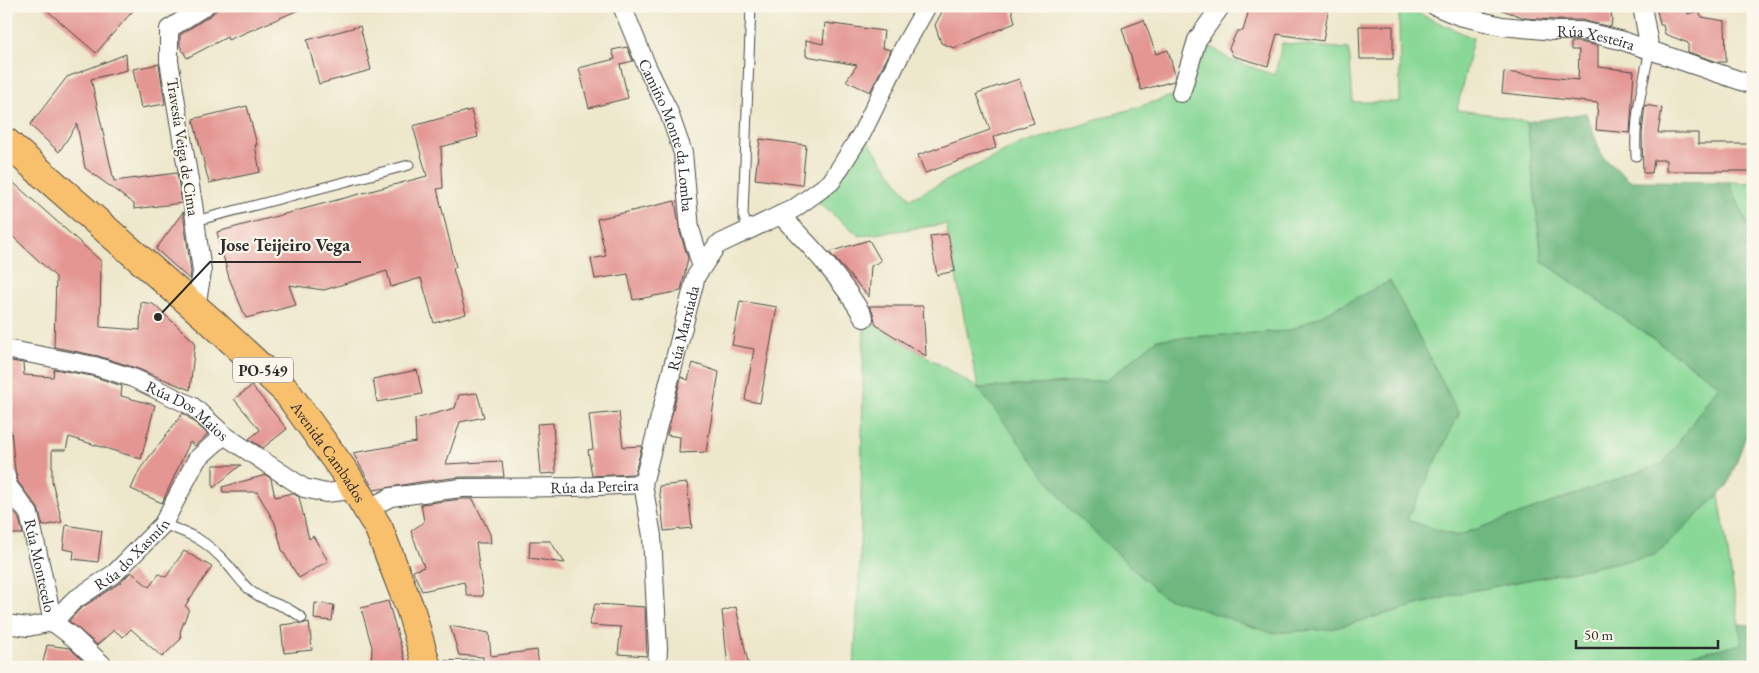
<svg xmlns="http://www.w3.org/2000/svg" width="1759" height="673" font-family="'EB Garamond',serif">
  <rect width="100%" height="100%" fill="#fbf7ec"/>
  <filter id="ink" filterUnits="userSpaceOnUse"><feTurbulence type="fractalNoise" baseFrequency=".02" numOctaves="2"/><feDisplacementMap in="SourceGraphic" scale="10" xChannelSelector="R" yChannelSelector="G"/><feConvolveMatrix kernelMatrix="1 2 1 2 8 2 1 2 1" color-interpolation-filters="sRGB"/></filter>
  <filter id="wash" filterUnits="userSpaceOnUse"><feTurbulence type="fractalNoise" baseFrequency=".0096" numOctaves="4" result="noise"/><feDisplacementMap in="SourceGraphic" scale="20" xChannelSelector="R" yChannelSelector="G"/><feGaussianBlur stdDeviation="1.12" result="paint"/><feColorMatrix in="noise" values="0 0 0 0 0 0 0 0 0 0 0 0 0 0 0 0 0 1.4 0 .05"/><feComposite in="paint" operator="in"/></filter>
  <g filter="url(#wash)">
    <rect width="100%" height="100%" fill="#ede7cb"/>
    <g fill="#89d897" stroke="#5a8261">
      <polygon points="1399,6 1402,6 1473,38 1457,110 1496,115 1527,122 1542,261 1719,385 1664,463 1457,536 1407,520 1459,414 1390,281 1289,331 1158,339 1105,381 979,388 1331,629 1461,593 1655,555 1719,495 1742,644 1670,659 1670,667 854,667 860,561 864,318 978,388 946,224 860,236 811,197 862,133 910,199 1016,146 1181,93 1210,46 1230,60 1275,75 1282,43 1349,49 1353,102 1400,102"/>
      <polygon points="1729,182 1753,183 1753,237"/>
    </g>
    <g fill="#6eb880" stroke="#4c7256">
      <polygon points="1586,113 1602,156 1630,181 1729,182 1753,237 1753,417 1727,487 1655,555 1461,593 1331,629 1271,633 1162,596 1069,508 978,388 1105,381 1158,339 1289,331 1390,281 1459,414 1407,520 1457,536 1664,463 1719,385 1542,261 1527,122"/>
      <polygon points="1739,624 1753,625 1753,667 1670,667 1669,659 1742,644"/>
    </g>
    <g id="blocks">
      <g fill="#e49693">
        <polygon points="42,6 137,6 96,53"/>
        <polygon points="221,6 308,6 228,40 227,37 187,58 180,46 180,35 211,15"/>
        <polygon points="945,6 1011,6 1015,23 954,48 941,43 935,25"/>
        <polygon points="1250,6 1329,6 1323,41 1277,34 1268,66 1233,56 1229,48 1237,31 1243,31"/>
        <polygon points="1499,6 1610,8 1612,18 1611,27 1581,20 1555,20 1525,18 1499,9"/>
        <polygon points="1656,6 1687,6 1688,14 1698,11 1702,17 1725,21 1726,62 1718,62 1688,52 1688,43 1665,34 1663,25 1660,25"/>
        <polygon points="1144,20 1156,54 1168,50 1175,75 1174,81 1141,90 1122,28"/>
        <polygon points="825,23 884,31 882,48 891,50 870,92 846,81 857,65 806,56 806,40 823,44"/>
        <polygon points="360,26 371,70 319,84 307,40"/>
        <polygon points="1359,26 1393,26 1393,59 1360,59"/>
        <polygon points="1571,42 1580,42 1598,46 1598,67 1634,71 1630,133 1596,130 1598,103 1502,93 1504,72 1578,80 1579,50 1571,50"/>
        <polygon points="627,47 633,61 620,64 628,98 589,108 579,68 615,59 612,50"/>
        <polygon points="126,54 127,70 91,79 114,181 177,173 182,203 134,209 134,204 85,168 77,124 59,152 30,125 67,77"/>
        <polygon points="159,64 165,104 141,108 133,69"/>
        <polygon points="1019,79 1034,123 993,137 996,148 925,173 918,155 990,130 977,93"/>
        <polygon points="1645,105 1662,108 1658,133 1698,133 1698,144 1753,144 1753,171 1666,171 1666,160 1654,160 1652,173 1643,173 1642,134"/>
        <polygon points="247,106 257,145 255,145 260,172 209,183 193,119"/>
        <polygon points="471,110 478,137 441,147 443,188 437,189 456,267 453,269 466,314 434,323 421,278 391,287 387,271 324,290 289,285 296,305 246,318 229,278 217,232 427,176 413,126"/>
        <polygon points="760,139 806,145 802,185 755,179"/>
        <polygon points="6,176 101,261 100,327 140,330 141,302 153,304 195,342 190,390 136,368 98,356 54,347 56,277 6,230"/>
        <polygon points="675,201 680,232 688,258 681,291 633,300 628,274 595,279 591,259 606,256 597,219"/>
        <polygon points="183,212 191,272 190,280 156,249"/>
        <polygon points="948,234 955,271 937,275 930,236"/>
        <polygon points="869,240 881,261 871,266 869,297 829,252"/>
        <polygon points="740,301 777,307 760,403 745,400 754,349 732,345"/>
        <polygon points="869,306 923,306 926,356 876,325 873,313"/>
        <polygon points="6,360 23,363 24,375 53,377 54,369 92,376 122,386 121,396 155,405 141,459 69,437 66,450 52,450 52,481 62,522 43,526 38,508 18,482 15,470 11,430 6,430"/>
        <polygon points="693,363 719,372 706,452 679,453 680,437 667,435 681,377 688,380"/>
        <polygon points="417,370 422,394 377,402 373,379"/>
        <polygon points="252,386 287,429 263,448 249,439 260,430 234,399"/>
        <polygon points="477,393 484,417 460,422 446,464 502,461 504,477 460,477 420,482 374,490 353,453 416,442 415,419 455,408 459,395"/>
        <polygon points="619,412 623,447 642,446 635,472 634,474 592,476 588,450 593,449 589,415"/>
        <polygon points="183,413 208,434 195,446 190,442 162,503 131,489 140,469"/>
        <polygon points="553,423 556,473 541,474 537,424"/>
        <polygon points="213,465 241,465 213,488"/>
        <polygon points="266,475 271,479 275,497 292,493 299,497 309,539 313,536 328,561 299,578 282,550 275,523 257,492 223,492 222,487"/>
        <polygon points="687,483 692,528 664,531 659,486"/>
        <polygon points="462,499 473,499 490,534 491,543 476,543 483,596 467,596 464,582 422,591 413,571 424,567 411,531 424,522 421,504"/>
        <polygon points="6,501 19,519 23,534 9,534 11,524 6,520"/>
        <polygon points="66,525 102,531 98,562 73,559 74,551 63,549"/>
        <polygon points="530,541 550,541 565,563 529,558"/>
        <polygon points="184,551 212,567 185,606 189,609 180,632 181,639 162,657 131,629 123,637 114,630 97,645 69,621 80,609 121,582 131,572 149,587 159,574 166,577"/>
        <polygon points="388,601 407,667 371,667 372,647 361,608"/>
        <polygon points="315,603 334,605 332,621 314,619"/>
        <polygon points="595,604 645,607 647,656 618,654 621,627 589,625"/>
        <polygon points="736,607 749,667 728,667 722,611"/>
        <polygon points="309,622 312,650 284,653 281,625 298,623 302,624"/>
        <polygon points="450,626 489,633 491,656 537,650 539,667 490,667 489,663 483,660 483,657 459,655"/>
        <polygon points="47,645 70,648 83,661 83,667 42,667"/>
      </g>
    </g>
  </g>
  <g filter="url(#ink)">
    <use href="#blocks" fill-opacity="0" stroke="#484743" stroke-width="1"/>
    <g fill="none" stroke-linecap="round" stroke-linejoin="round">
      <g stroke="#484743" stroke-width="11">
        <g id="lane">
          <path d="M1636,156C1634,117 1642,87 1650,50"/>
          <polyline points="195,221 409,165"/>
          <polyline points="748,230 743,215 751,6"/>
          <path d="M163,524C193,535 206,540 228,565C235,573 242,584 251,591C267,604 285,603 302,618"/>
          <polyline points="429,666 479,665 484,667"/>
        </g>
      </g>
      <g stroke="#484743" stroke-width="20">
        <g id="street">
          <path id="s1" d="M622,6L647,67L668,110L683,153L690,229L702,267"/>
          <path id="s2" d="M1435,6L1459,16L1502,26L1554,31H1581L1620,40L1753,85"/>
          <polyline points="1642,6 1650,50"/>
          <polyline points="1181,93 1197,40 1221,6"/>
          <path d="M780,215C811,246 842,279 864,318"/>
          <polyline points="196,307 202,272 193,204 169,61 169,29 205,6"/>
          <path id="s3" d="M6,349L95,366L133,378L192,406L224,435L304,488L326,493L343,491L354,487"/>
          <path id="s4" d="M6,476L8,486L29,514L53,622L74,638L105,667"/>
          <path id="s5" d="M643,484L696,276L717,245L795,208L831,182L862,133L905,45L927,6"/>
          <path id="s6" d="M367,509L391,497L461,488L575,487L643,484L652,536L658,649L657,667"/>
          <path id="s7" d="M6,624L28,627L53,622L73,601L115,573L163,524L197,459L224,435"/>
        </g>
      </g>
      <g stroke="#484743" stroke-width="30">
        <g id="primary">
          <path id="s8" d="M6,142L213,323L286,391L346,474L379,529L411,611L427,667"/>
        </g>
      </g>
      <use href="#lane" stroke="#fff" stroke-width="9"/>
      <use href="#street" stroke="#fff" stroke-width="18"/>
      <use href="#primary" stroke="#f8bf6c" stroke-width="28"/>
    </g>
  </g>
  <g text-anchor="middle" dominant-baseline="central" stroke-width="4.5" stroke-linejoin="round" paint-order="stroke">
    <rect fill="#fbf7ec" stroke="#696865" stroke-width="1" x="233" y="357.5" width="60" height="25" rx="4"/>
    <g font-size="15" font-weight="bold" fill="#2b2b2b">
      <text x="263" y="370">PO-549</text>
    </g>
    <g font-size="16" fill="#2b2b2b" stroke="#fbf7ec">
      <text stroke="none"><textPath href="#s2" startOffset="165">Rúa Xesteira</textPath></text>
      <text stroke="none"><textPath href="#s1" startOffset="138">Camiño Monte da Lomba</textPath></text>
      <text transform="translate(183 147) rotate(81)">Travesía Veiga de Cima</text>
      <text stroke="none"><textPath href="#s5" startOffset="161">Rúa Marxiada</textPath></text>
      <text stroke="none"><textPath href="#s3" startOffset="194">Rúa Dos Maios</textPath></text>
      <text stroke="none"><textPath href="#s8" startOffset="449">Avenida Cambados</textPath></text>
      <text stroke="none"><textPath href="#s6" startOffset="231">Rúa da Pereira</textPath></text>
      <text stroke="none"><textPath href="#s7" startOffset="152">Rúa do Xasmín</textPath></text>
      <text stroke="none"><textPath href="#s4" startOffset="98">Rúa Montecelo</textPath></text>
    </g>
  </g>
  <path fill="none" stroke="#2b2b2b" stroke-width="2" d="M158 317L210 262H361"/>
  <circle fill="#2b2b2b" stroke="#fbf7ec" stroke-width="2" cx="158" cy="317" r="5"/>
  <g font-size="18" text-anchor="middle" font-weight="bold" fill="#2b2b2b" stroke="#fbf7ec" stroke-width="4.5" stroke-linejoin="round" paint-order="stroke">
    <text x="285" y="251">Jose Teijeiro Vega</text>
  </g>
  <rect width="1759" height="673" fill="none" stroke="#fbf7ec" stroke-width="25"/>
  <path d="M1576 640v8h142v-8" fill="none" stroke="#2b2b2b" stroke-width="2.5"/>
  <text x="1584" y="640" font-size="15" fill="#2b2b2b" stroke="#fbf7ec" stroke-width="4" paint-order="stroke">50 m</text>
</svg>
